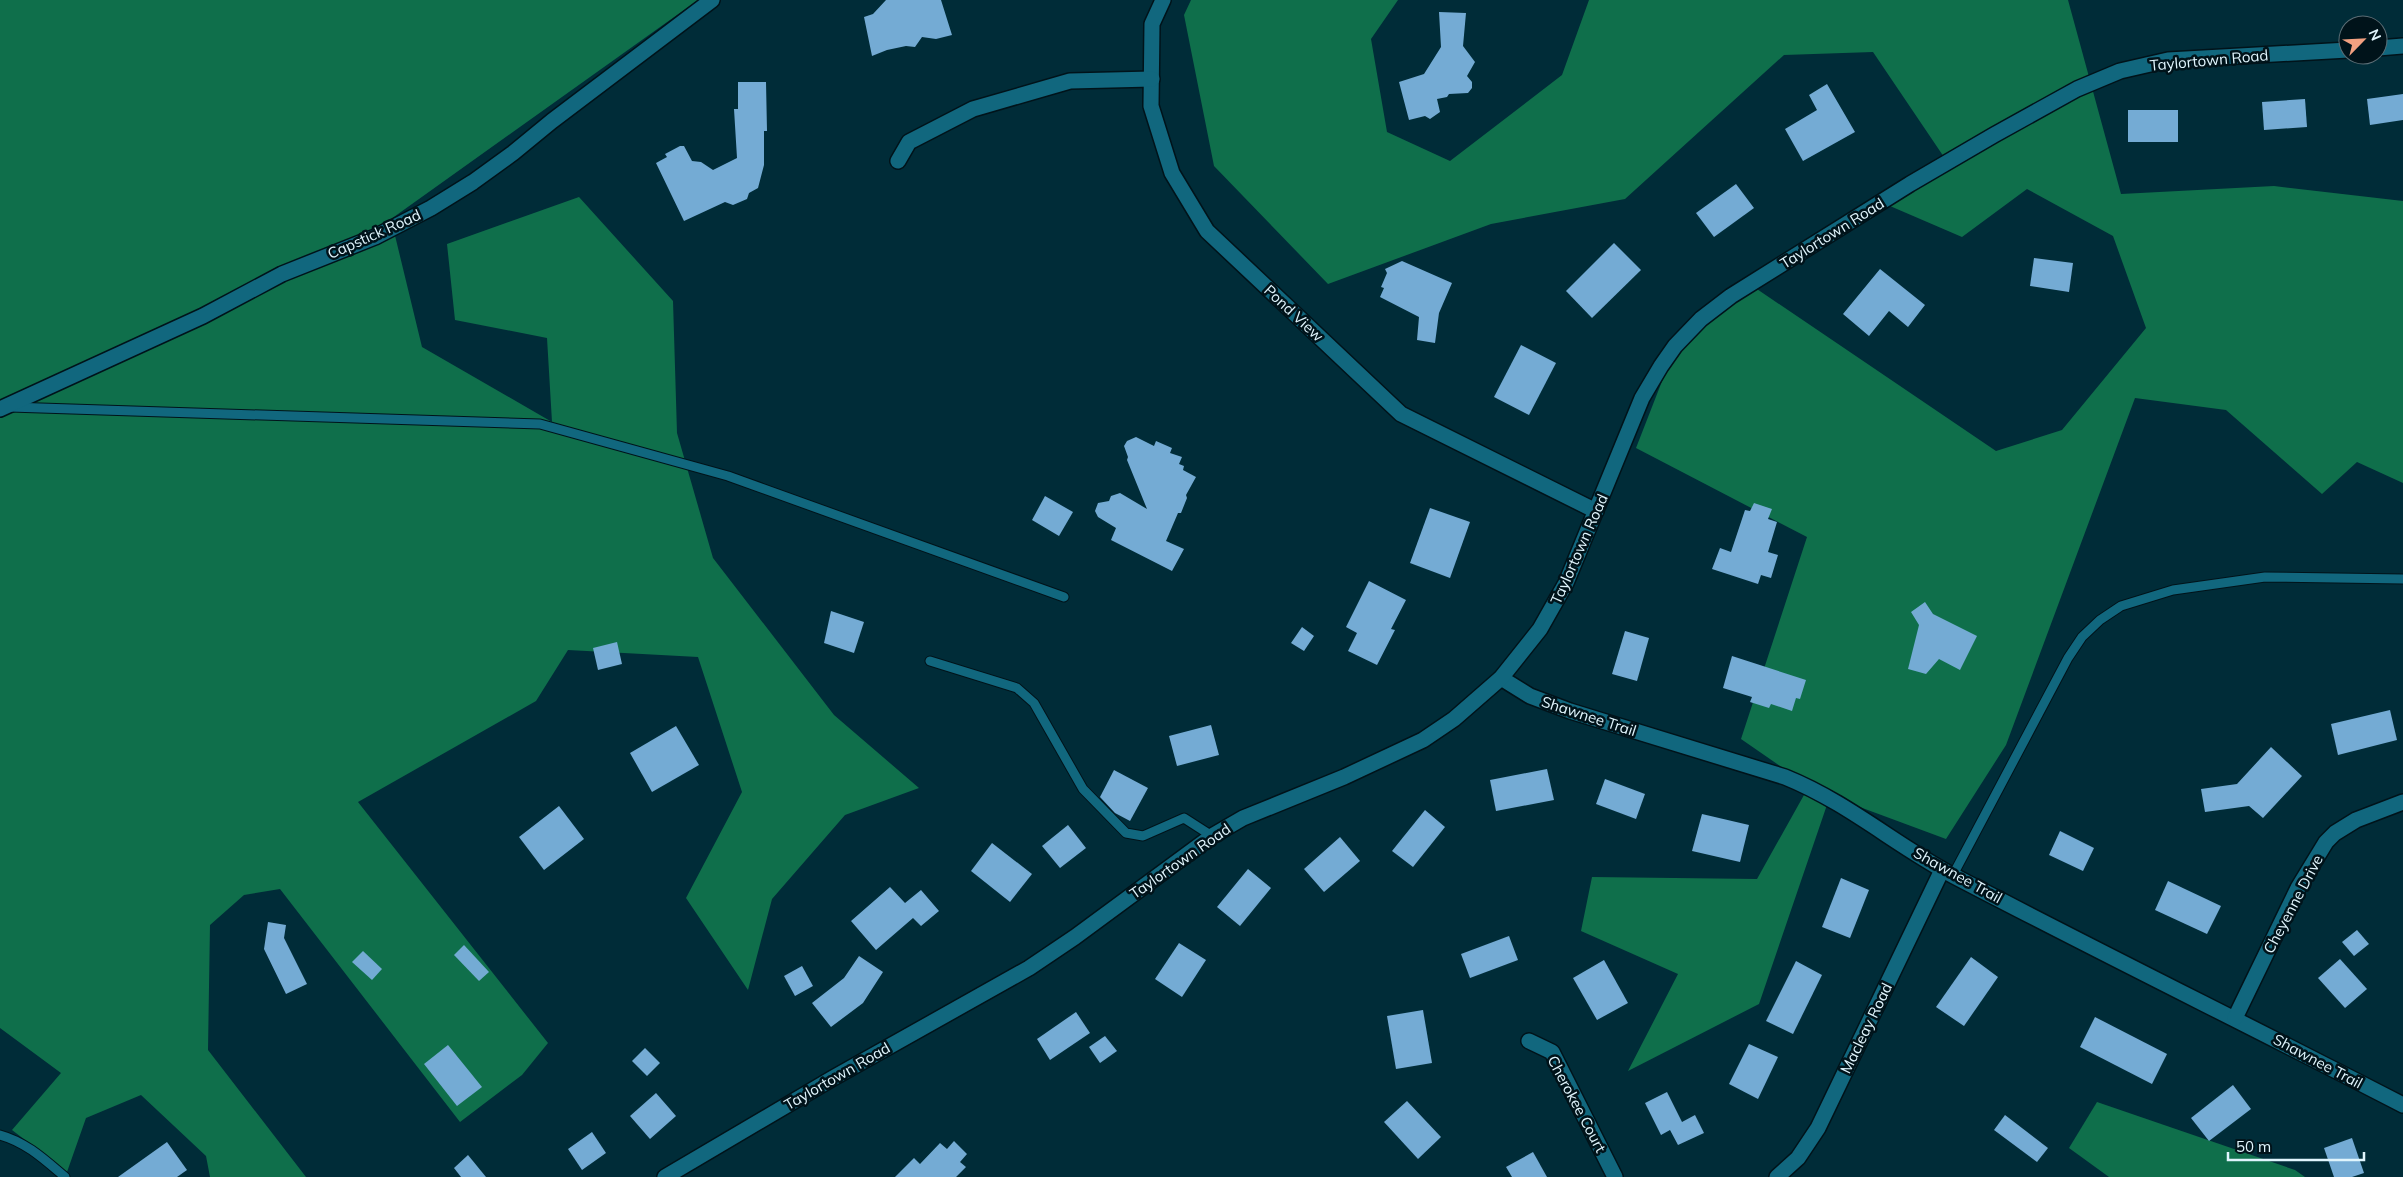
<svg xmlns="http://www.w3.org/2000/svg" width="2403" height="1177" font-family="Mulish,sans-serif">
  <rect width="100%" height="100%" fill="#002c38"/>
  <g fill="#0f6f4b">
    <polygon points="0,0 698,0 391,219 422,347 552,422 547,338 455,320 447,244 579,197 673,301 677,433 713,558 834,715 919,788 845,815 772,899 748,990 686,898 742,792 698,657 568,650 536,701 358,802 548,1043 522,1075 460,1122 280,889 244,895 210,925 208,1050 306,1177 210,1177 206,1156 141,1095 86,1118 67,1172 12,1130 61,1073 0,1028"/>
    <polygon points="1191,0 1398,0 1371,39 1387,132 1450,161 1562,75 1589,0 2068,0 2121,194 2274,186 2403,201 2403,483 2357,462 2322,494 2226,410 2135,398 2006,745 1946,839 1830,796 1759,1004 1628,1071 1678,974 1581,931 1592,877 1757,879 1809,786 1741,739 1807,537 1636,448 1673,353 1751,285 1996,451 2062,430 2146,328 2113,236 2027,189 1962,237 1883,203 1948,163 1873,52 1784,55 1625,199 1491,224 1328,284 1214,166 1184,15"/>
    <polygon points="2097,1102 2295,1170 2305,1177 2109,1177 2069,1148"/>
  </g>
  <g fill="#74abd4">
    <polygon points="886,0 941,0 952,35 936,39 922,37 915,47 906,46 887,50 872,56 864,17 873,14"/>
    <polygon points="1439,12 1466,13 1463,46 1475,62 1467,76 1472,82 1472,88 1468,93 1449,94 1447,97 1437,99 1440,112 1430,119 1425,116 1409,120 1399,82 1424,74 1441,47"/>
    <polygon points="738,82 766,82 767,131 764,131 764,165 758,188 749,193 747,199 733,205 725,202 684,221 656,163 667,157 665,154 680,146 684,146 692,161 701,162 713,170 737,158 734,109 738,109"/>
    <polygon points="1827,84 1855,132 1803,161 1785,129 1817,110 1809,95"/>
    <polygon points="2403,94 2403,120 2370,125 2367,99"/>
    <polygon points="2305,99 2307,127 2264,130 2262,102"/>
    <rect x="2128" y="110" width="50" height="32"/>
    <polygon points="1736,184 1754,208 1714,237 1696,213"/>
    <polygon points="1614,243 1641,270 1592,318 1566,291"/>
    <polygon points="2034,258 2073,263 2069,292 2030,286"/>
    <polygon points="1402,261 1452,283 1439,313 1435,343 1417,340 1419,317 1380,297 1384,288 1381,287 1387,273 1385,269"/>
    <polygon points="1880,269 1925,305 1908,327 1889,311 1869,336 1843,314"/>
    <polygon points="1521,345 1556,363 1529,415 1494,397"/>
    <polygon points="1136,437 1154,446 1156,441 1172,448 1170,453 1182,457 1179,464 1184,466 1183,470 1196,477 1186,495 1187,498 1181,513 1178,513 1166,541 1184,549 1172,571 1111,540 1116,528 1098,517 1095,511 1098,503 1109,501 1111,496 1120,493 1147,509 1127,460 1128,457 1124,446 1127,441"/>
    <polygon points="1045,496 1073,512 1059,536 1032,520"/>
    <polygon points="1754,503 1772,509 1768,519 1777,522 1768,552 1778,555 1771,578 1761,575 1758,584 1712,569 1720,548 1731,552 1745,510 1750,511"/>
    <polygon points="1430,508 1470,522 1450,578 1410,563"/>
    <polygon points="1369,581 1406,600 1391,629 1395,630 1377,665 1348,651 1357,633 1346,627"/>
    <polygon points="1925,602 1933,614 1977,636 1960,670 1939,659 1926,674 1908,669 1919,625 1911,612"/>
    <polygon points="831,611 864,622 854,653 824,643"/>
    <polygon points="1302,627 1314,636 1304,651 1291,643"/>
    <polygon points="1625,631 1649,638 1637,681 1612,674"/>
    <polygon points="617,642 622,664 598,670 593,648"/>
    <polygon points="1732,656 1806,680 1800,699 1796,698 1792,711 1771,704 1769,708 1750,702 1752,697 1723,688"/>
    <polygon points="2390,710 2397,740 2338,755 2331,724"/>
    <polygon points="1211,725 1219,755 1177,766 1169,736"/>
    <polygon points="676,726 699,765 652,792 630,753"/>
    <polygon points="2271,747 2302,776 2263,818 2249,806 2205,812 2201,789 2237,784"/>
    <polygon points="1547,769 1554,800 1496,811 1490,780"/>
    <polygon points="1114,770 1148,788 1130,821 1115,813 1100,797"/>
    <polygon points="1605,779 1645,794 1636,819 1596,804"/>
    <polygon points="559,806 584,839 544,870 519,837"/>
    <polygon points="1425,810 1445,827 1413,867 1392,851"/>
    <polygon points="1702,814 1749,825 1740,862 1692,851"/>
    <polygon points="1068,825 1086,848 1060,868 1042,846"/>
    <polygon points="2060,831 2094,848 2083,871 2049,855"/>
    <polygon points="1340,837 1360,861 1324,892 1304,869"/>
    <polygon points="992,843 1032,874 1010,902 971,871"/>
    <polygon points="1248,869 1271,888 1240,926 1217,907"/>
    <polygon points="1841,878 1869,890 1850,938 1822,927"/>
    <polygon points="2168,881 2221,906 2207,934 2155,910"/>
    <polygon points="890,887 905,903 921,890 939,911 921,926 913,918 876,950 851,921"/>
    <polygon points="268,922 286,925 284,938 307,984 286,994 264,949"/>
    <polygon points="2357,930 2369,944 2354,956 2342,942"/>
    <polygon points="1509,936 1518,960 1470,978 1461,954"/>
    <polygon points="1179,943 1206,960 1182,997 1155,979"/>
    <polygon points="464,945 489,972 479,981 454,955"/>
    <polygon points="363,951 382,969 372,980 352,962"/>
    <polygon points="859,956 883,972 863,1003 831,1027 812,1003 844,978"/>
    <polygon points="1971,957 1998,977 1964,1026 1936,1007"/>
    <polygon points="2340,959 2367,989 2345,1008 2318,978"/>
    <polygon points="1604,960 1628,1003 1597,1020 1573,978"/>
    <polygon points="1796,961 1822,975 1793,1034 1766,1021"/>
    <polygon points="802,966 813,986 795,996 784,976"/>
    <polygon points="1423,1010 1432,1063 1396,1069 1387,1016"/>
    <polygon points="1076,1012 1090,1033 1050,1060 1037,1039"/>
    <polygon points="2095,1017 2167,1054 2152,1084 2080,1047"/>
    <polygon points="1105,1036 1117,1051 1100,1063 1089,1047"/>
    <polygon points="1749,1044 1778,1057 1758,1099 1729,1084"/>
    <polygon points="448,1045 482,1087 457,1106 424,1064"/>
    <polygon points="645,1048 660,1063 647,1076 632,1061"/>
    <polygon points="2233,1085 2251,1109 2209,1141 2191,1118"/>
    <polygon points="1667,1092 1682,1122 1695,1115 1704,1133 1678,1145 1670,1130 1661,1135 1645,1103"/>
    <polygon points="656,1093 676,1116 650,1139 630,1116"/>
    <polygon points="1407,1101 1441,1137 1418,1159 1384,1122"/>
    <polygon points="2005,1115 2048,1148 2037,1162 1994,1130"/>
    <polygon points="592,1132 606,1153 582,1170 568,1149"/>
    <polygon points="2352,1138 2364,1173 2352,1177 2334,1177 2324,1148"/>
    <polygon points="954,1141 967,1154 960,1162 966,1167 956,1177 895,1177 914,1158 920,1164 940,1143 947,1149"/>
    <polygon points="167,1142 187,1170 177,1177 118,1177"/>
    <polygon points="1533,1152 1547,1177 1512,1177 1506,1167"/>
    <polygon points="468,1155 486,1177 461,1177 454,1168"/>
  </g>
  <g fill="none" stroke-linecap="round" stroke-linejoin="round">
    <g stroke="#00131a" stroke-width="11">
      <g id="lane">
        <polyline points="10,407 540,424 728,476 1064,597"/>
        <polyline points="930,661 1017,688 1034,703 1083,789 1126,833 1143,836 1184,818 1212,836"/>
        <polyline points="1953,875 2068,658 2082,637 2100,620 2121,606 2173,590 2265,577 2403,579"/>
        <path d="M0,1135C26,1142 45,1160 65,1177"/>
      </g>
    </g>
    <g stroke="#00131a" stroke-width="18">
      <g id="street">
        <polyline points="1163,0 1152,24 1151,106 1172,173 1207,231 1401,414 1596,511"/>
        <polyline points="898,161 909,142 973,109 1070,81 1152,79"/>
        <polyline points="0,409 203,316 282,274 375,237 431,208 473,182 513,153 552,121 712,0"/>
        <path d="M1501,678L1530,696L1570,711L1785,777C1849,803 1895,845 1954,876C2103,954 2254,1028 2403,1105"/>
        <polyline points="2235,1018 2298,888 2326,842 2335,833 2356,820 2403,802"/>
        <polyline points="1529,1041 1552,1052 1615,1177"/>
        <polyline points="1777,1177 1798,1158 1818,1128 1942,870"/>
      </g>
    </g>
    <g stroke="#00131a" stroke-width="18">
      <g id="secondary">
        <polyline points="2378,48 2403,46"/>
        <polyline points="665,1177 833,1078 1029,968 1075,937 1212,836 1243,818 1344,777 1423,740 1454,719 1501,678 1540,629 1566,583 1642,398 1661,366 1675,346 1701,319 1731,296 1910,184 1994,135 2077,89 2120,71 2168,60 2348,50"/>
      </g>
    </g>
    <use href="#lane" stroke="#11677e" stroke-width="9"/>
    <use href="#street" stroke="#11677e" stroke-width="15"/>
    <use href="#secondary" stroke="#11677e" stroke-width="15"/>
  </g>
  <g text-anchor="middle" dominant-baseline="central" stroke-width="5" stroke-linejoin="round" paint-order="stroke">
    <g font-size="15" fill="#e0f5fd" stroke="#00131a">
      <text transform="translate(2209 60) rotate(-5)">Taylortown Road</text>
      <text transform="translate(1832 233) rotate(-32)">Taylortown Road</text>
      <text transform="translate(374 234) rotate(-24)">Capstick Road</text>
      <text transform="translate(1294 313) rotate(43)">Pond View</text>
      <text transform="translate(1579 549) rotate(-66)">Taylortown Road</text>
      <text transform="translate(1589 716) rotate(18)">Shawnee Trail</text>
      <text transform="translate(1180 861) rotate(-35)">Taylortown Road</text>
      <text transform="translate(1958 875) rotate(29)">Shawnee Trail</text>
      <text transform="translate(2293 904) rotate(-62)">Cheyenne Drive</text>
      <text transform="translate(1866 1028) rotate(-64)">Macleay Road</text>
      <text transform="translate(2318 1061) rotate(28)">Shawnee Trail</text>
      <text transform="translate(837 1076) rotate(-30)">Taylortown Road</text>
      <text transform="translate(1577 1104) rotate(62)">Cherokee Court</text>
    </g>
  </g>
  <g transform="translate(2363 40) rotate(66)"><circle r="24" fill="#00131a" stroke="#5a6d75"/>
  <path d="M0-4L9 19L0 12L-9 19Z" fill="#f2a080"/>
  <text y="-8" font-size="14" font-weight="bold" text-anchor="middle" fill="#e0f5fd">N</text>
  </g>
  <path d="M2228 1152v8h136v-8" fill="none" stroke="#e0f5fd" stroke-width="2.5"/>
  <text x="2236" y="1152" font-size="15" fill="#e0f5fd" stroke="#00131a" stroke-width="4" paint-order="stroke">50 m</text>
</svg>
